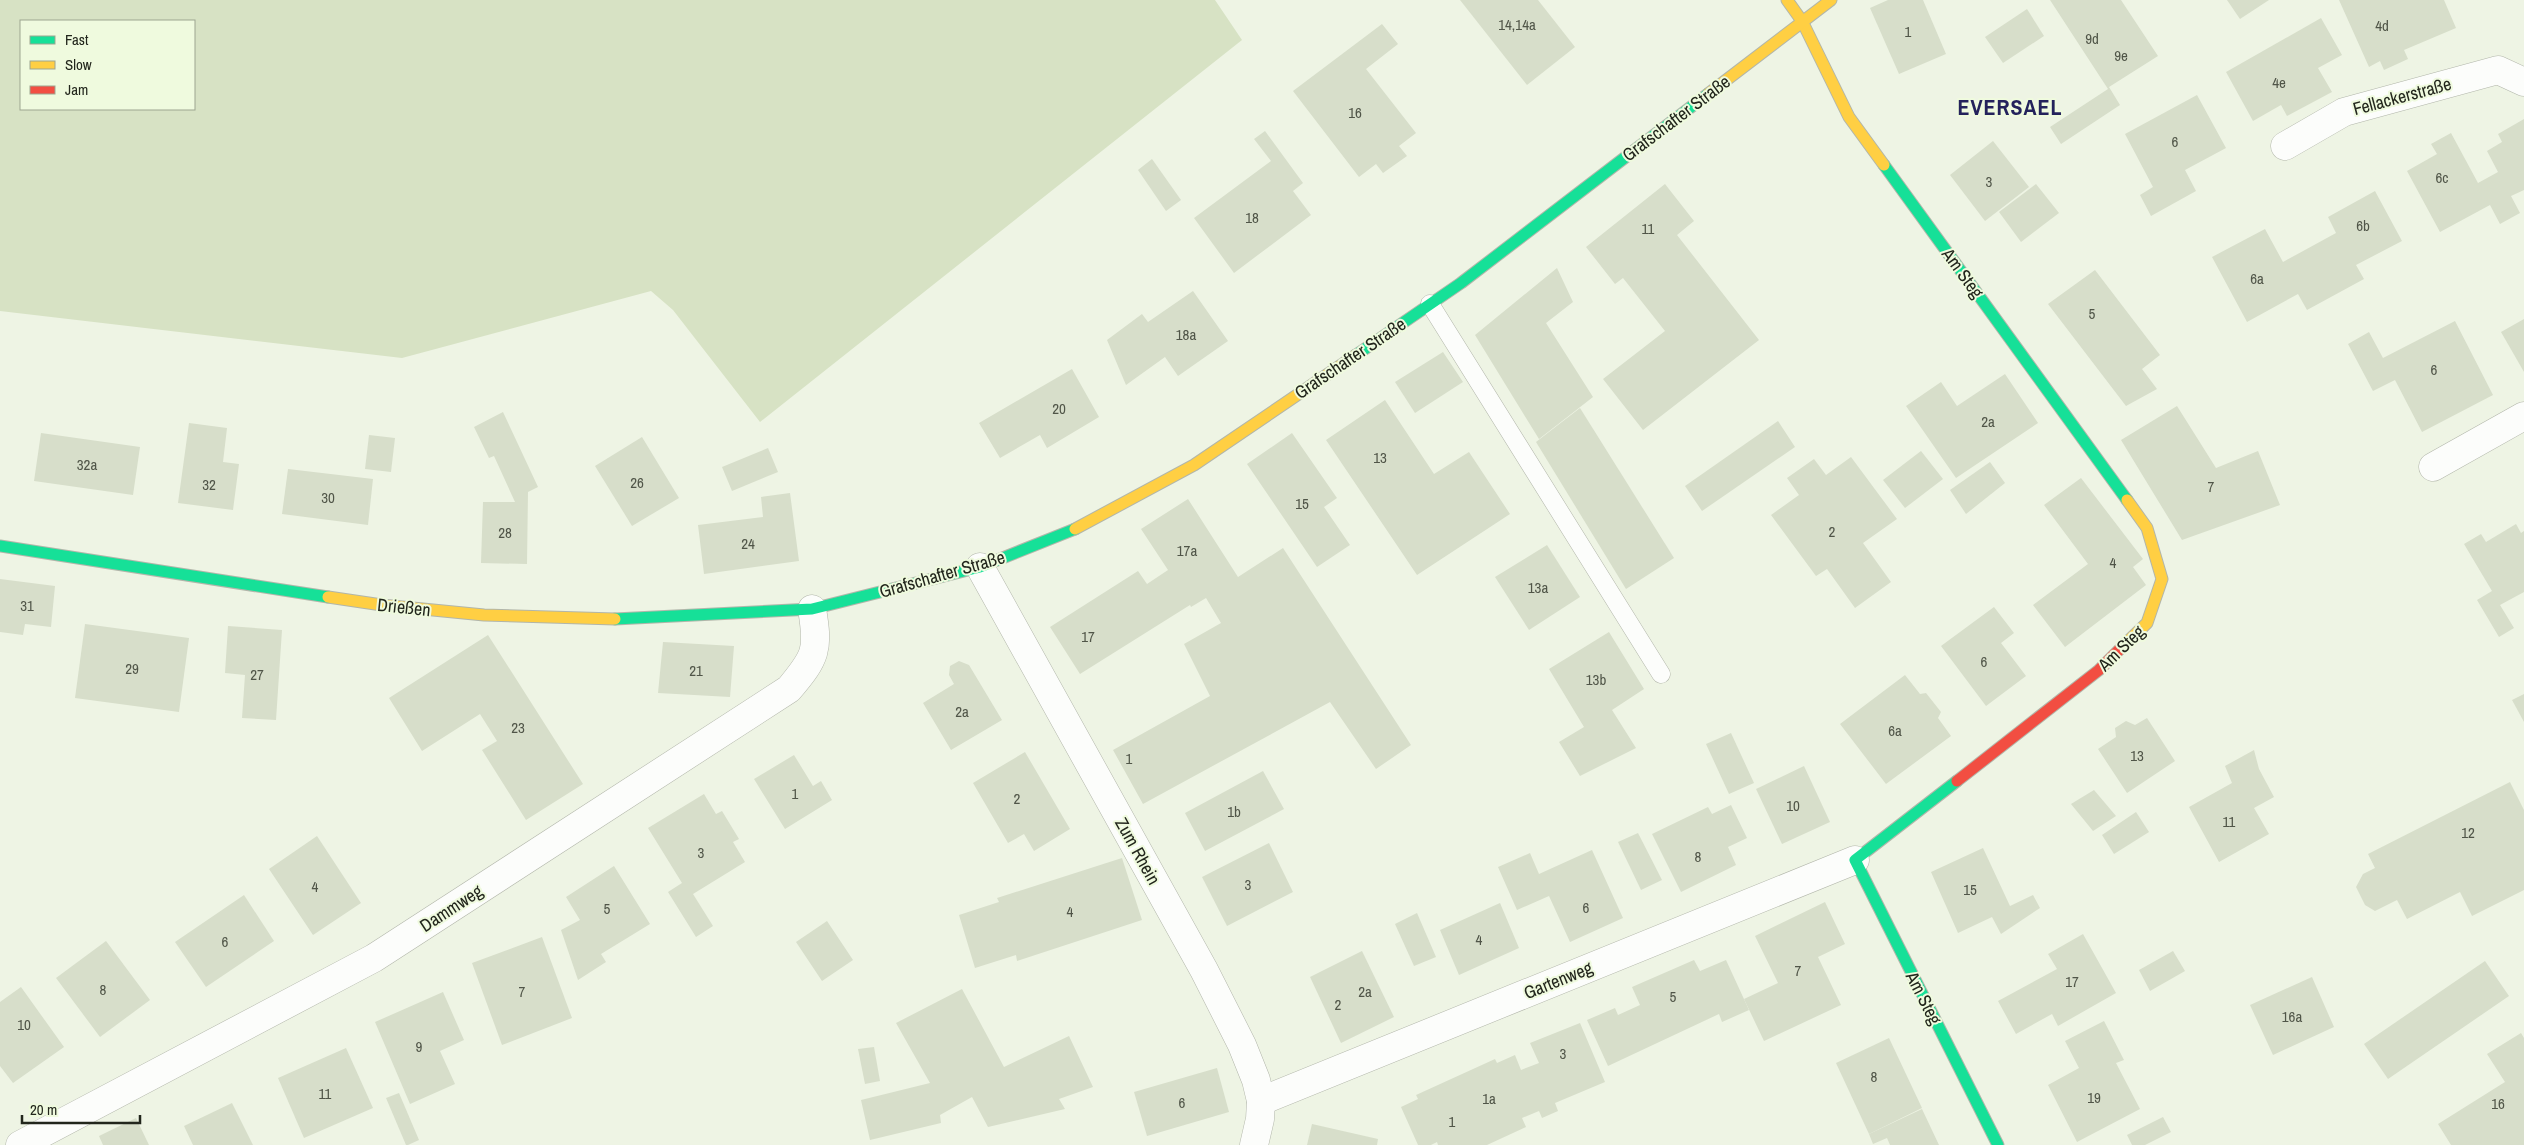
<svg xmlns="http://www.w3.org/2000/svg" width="2524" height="1145" font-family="'Archivo Narrow',sans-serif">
  <rect width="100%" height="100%" fill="#eef4e4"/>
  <path fill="#d7e2c4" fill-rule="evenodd" d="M0,0H1215L1242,40L760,422L673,310L651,291L402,358L0,311ZM21,21H194V109H21Z"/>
  <g fill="#d7deca">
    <polygon points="1460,0 1538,0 1575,47 1527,85"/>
    <polygon points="1888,0 1923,0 1946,54 1899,74 1870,8"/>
    <polygon points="2050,0 2121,0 2158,56 2109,87 2120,105 2061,144 2050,127 2108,89"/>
    <polygon points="2227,0 2269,0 2240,19"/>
    <polygon points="2339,0 2444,0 2456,28 2404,50 2408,59 2384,70 2380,61 2369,67"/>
    <polygon points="2027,9 2044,36 2003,63 1985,37"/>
    <polygon points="2321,18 2342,55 2318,68 2332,92 2287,116 2281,105 2253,121 2226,72"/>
    <polygon points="1382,24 1398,44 1366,69 1416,133 1399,146 1407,156 1383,173 1376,164 1359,177 1293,91"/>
    <polygon points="2197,95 2226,148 2185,170 2196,191 2151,216 2140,195 2153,187 2125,134"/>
    <polygon points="2524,119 2524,190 2511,196 2520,213 2500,224 2490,205 2440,232 2407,171 2437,154 2431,144 2451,133 2478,183 2498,172 2487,151 2502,142 2498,134"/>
    <polygon points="1265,131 1303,183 1293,191 1311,215 1234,273 1194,218 1271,161 1254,139"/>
    <polygon points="1993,141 2029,187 1985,221 1950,175"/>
    <polygon points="1152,159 1181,200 1166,211 1138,170"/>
    <polygon points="1665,184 1694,221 1677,235 1759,340 1643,430 1603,379 1665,331 1623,278 1615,284 1586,247"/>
    <polygon points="2036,184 2059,213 2021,242 1999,212"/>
    <polygon points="2375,191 2402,241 2356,265 2364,279 2307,310 2298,294 2247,322 2212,257 2265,229 2283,262 2336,233 2328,217"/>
    <polygon points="1557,268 1573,302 1546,323 1593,397 1539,439 1475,335"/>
    <polygon points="2095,270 2160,355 2142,369 2157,389 2126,406 2048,304"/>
    <polygon points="1193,291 1228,341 1178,376 1165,357 1126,385 1107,340 1142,314 1148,322"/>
    <polygon points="2524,319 2524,372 2501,332"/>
    <polygon points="2455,321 2493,395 2422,432 2395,380 2373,391 2348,344 2369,332 2383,358"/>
    <polygon points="1443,352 1463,382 1415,413 1395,382"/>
    <polygon points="1072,369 1099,417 1047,448 1040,435 1000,458 979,423"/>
    <polygon points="2005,374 2038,423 1956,478 1906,406 1941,382 1957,406"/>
    <polygon points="1385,400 1434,474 1469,452 1510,514 1417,575 1326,440"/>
    <polygon points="2177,406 2216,468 2258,451 2280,505 2182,540 2121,440"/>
    <polygon points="1580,408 1674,558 1626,589 1536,442"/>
    <polygon points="503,412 538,487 528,492 527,564 481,563 483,502 515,502 494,456 489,458 474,427"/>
    <polygon points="1778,421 1795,447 1702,511 1685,486"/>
    <polygon points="189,423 227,428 223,462 239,464 233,510 178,503"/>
    <polygon points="41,433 140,447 133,495 34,481"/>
    <polygon points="1292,433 1337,498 1324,507 1350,545 1317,567 1247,464"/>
    <polygon points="369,435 395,438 391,472 365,469"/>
    <polygon points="642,437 679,498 632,526 595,466"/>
    <polygon points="768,448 778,472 732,491 722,467"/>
    <polygon points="1921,451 1943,479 1905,508 1883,480"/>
    <polygon points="1851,457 1897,519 1863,543 1891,582 1855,608 1827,569 1816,576 1771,515 1799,495 1787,478 1814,459 1826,475"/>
    <polygon points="1990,462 2005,483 1966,514 1950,490"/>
    <polygon points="288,469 373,479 368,525 282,514"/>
    <polygon points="2081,478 2143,559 2133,567 2146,585 2065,647 2033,605 2088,564 2044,505"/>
    <polygon points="790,493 799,561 704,574 698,525 763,517 761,497"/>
    <polygon points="1188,499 1238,577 1283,548 1411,745 1376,769 1330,702 1143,804 1113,750 1210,696 1184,644 1221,623 1206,598 1191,607 1190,605 1080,674 1050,627 1138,571 1147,584 1168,570 1141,529"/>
    <polygon points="2516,524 2521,533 2524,531 2524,592 2500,605 2514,628 2499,637 2477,600 2492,591 2464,544 2481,534 2486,542"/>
    <polygon points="1547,545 1580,597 1529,630 1495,577"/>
    <polygon points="0,579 55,586 51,627 25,624 23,635 0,632"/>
    <polygon points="1994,607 2014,633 2001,643 2026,676 1986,706 1941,646"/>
    <polygon points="85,624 189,638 179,712 75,698"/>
    <polygon points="228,626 282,630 276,720 242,718 245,675 225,673"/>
    <polygon points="1609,632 1644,689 1612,710 1636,748 1580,776 1559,742 1584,727 1549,669"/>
    <polygon points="488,635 583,784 526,820 482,750 497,741 480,714 422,751 389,698"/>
    <polygon points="663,642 734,646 730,697 658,693"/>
    <polygon points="959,661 969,665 1002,720 951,750 923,703 954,684 949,675 950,666"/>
    <polygon points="1905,675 1920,694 1926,693 1941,712 1938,718 1951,736 1886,784 1840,724"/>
    <polygon points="2524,694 2524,722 2512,700"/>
    <polygon points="2147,718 2175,761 2127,793 2098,749 2116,737 2115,728 2126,721 2135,725"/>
    <polygon points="1731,733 1754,783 1729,794 1706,744"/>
    <polygon points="2254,750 2259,769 2274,797 2254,808 2269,834 2219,862 2189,807 2232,783 2225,766"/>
    <polygon points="1025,752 1070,829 1034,851 1024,834 1008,843 973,783"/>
    <polygon points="794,755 813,786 821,781 832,800 785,829 754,779"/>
    <polygon points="1804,766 1830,822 1782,844 1756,789"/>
    <polygon points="1263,771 1284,809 1205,851 1185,813"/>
    <polygon points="2510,782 2524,810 2524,890 2472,916 2460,892 2407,919 2397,900 2375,911 2365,905 2356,887 2363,874 2375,868 2368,854"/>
    <polygon points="2094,790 2116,816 2093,831 2071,804"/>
    <polygon points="704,794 716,814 722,811 739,839 733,842 745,862 693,894 713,926 696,937 668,892 682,883 648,828"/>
    <polygon points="1731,805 1747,838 1728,847 1736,865 1681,892 1652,834 1708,807 1712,814"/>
    <polygon points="2136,812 2149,832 2114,854 2102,835"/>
    <polygon points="1638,833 1662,880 1641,890 1618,842"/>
    <polygon points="317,836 361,903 313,935 269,869"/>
    <polygon points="1269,843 1293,892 1227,926 1202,877"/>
    <polygon points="1983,848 2010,906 2033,895 2040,908 2001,934 1992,917 1958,933 1931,872"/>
    <polygon points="1592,850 1623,918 1570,942 1549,896 1517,910 1498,867 1530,853 1539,874"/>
    <polygon points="1122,858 1142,920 1017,961 1016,955 975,968 959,915 999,902 997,898"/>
    <polygon points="614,866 650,924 601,954 606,962 578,980 561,930 580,920 566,897"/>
    <polygon points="244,895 274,941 206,987 175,942"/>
    <polygon points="1825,902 1845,944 1818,957 1841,1005 1764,1041 1744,999 1778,983 1755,936"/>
    <polygon points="1500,903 1519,948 1459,975 1440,930"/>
    <polygon points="1417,913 1436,957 1414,966 1395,924"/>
    <polygon points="827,921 853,960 822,981 796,942"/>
    <polygon points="2083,934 2116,993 2058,1026 2052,1014 2016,1034 1998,1001 2057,969 2048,954"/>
    <polygon points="542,937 572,1018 502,1045 472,963"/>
    <polygon points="106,941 150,1000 100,1037 56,978"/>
    <polygon points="1362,951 1394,1017 1341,1043 1310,977"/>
    <polygon points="2173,951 2185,971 2150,991 2139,970"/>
    <polygon points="1694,960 1700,971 1726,960 1749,1010 1722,1022 1719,1014 1608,1066 1587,1020 1615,1008 1618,1015 1640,1005 1632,987"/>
    <polygon points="2485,961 2509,996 2388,1079 2364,1044"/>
    <polygon points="2312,977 2334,1027 2273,1055 2250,1005"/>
    <polygon points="21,987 64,1047 13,1083 0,1066 0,1002"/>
    <polygon points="962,989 1004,1067 1069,1036 1093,1087 1059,1099 1065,1109 988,1127 972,1097 940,1115 941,1123 870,1140 861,1100 930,1083 896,1023"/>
    <polygon points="443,992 464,1040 440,1051 455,1084 410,1104 375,1022"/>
    <polygon points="2104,1021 2124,1060 2116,1063 2140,1109 2077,1142 2048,1085 2079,1068 2065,1041"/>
    <polygon points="1580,1023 1605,1082 1555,1103 1558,1111 1542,1118 1539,1111 1522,1118 1526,1127 1487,1145 1438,1145 1437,1142 1431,1145 1418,1145 1401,1107 1418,1099 1416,1095 1495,1059 1497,1063 1515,1055 1521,1070 1539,1063 1530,1043"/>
    <polygon points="2521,1033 2524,1038 2524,1145 2451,1145 2438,1124 2505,1082 2487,1054"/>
    <polygon points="1889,1038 1922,1108 1869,1134 1836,1063"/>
    <polygon points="874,1047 880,1081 865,1084 858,1049"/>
    <polygon points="346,1048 373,1108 304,1138 278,1078"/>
    <polygon points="1217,1068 1229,1112 1147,1136 1134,1092"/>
    <polygon points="399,1093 419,1140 408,1145 406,1145 386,1098"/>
    <polygon points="232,1103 253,1145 193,1145 184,1126"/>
    <polygon points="1922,1109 1939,1145 1890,1145 1887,1138 1873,1144 1869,1134"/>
    <polygon points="2163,1117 2171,1132 2145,1145 2132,1145 2127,1135"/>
    <polygon points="136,1118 149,1145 103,1145 99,1136"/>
    <polygon points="1312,1124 1378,1139 1377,1145 1307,1145"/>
  </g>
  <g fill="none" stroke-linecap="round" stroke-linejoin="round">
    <g stroke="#b2b6aa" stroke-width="19">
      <polyline id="lane" points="1430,304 1661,674"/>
    </g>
    <g stroke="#b2b6aa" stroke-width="29">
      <g id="street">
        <polyline points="2285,146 2344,112 2498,70 2524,82"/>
        <polyline points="2433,467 2524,416"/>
        <polyline points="980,567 1204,970 1242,1045 1256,1080 1261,1101 1260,1119 1254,1145"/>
        <polyline points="1261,1101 1855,860"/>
        <path d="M20,1145L374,958L789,689C816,657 819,650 812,609"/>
      </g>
    </g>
    <g stroke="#b2b6aa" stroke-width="13">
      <g id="fast">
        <polyline points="1884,165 2127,500"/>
        <polyline points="1356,355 1461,283 1708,94"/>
        <polyline points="0,546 328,597"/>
        <polyline points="615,619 812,609 980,567 1075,529"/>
        <polyline points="1957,781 1855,860 1998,1145"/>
      </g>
    </g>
    <g stroke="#b2b6aa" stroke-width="13">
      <g id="slow">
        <polyline points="1787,0 1802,21 1849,117 1884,165"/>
        <polyline points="1708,94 1831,0"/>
        <polyline points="1075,529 1194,465 1356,355"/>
        <polyline points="328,597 382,605 484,615 615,619"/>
        <polyline points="2122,647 2147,623 2162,579 2147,528 2127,500"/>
      </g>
    </g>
    <g stroke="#b2b6aa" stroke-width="13">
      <polyline id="jam" points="1957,781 2099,670 2122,647"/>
    </g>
    <use href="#lane" stroke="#fcfdfb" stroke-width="18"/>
    <use href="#street" stroke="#fcfdfb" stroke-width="28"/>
    <use href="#fast" stroke="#16e098" stroke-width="11"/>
    <use href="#slow" stroke="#ffcf43" stroke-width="11"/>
    <use href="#jam" stroke="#f24e42" stroke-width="11"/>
  </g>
  <g text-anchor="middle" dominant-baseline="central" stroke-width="4" stroke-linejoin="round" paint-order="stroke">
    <g font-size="15" fill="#505548">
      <text x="1517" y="24">14,14a</text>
      <text x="2382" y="25">4d</text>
      <text x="1908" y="31">1</text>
      <text x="2092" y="38">9d</text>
      <text x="2121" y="55">9e</text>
      <text x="2279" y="82">4e</text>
      <text x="1355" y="112">16</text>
      <text x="2175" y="141">6</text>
      <text x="2442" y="177">6c</text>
      <text x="1989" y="181">3</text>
      <text x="1252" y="217">18</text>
      <text x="2363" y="225">6b</text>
      <text x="1648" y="228">11</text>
      <text x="2257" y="278">6a</text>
      <text x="2092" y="313">5</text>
      <text x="1186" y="334">18a</text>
      <text x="2434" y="369">6</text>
      <text x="1059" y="408">20</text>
      <text x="1988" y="421">2a</text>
      <text x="1380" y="457">13</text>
      <text x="87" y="464">32a</text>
      <text x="637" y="482">26</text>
      <text x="209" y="484">32</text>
      <text x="2211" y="486">7</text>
      <text x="328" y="497">30</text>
      <text x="1302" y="503">15</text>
      <text x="1832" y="531">2</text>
      <text x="505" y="532">28</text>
      <text x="748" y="543">24</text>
      <text x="1187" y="550">17a</text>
      <text x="2113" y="562">4</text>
      <text x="1538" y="587">13a</text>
      <text x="27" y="605">31</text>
      <text x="1088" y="636">17</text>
      <text x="1984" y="661">6</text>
      <text x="132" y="668">29</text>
      <text x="696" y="670">21</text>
      <text x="257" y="674">27</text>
      <text x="1596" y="679">13b</text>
      <text x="962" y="711">2a</text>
      <text x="518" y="727">23</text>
      <text x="1895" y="730">6a</text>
      <text x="2137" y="755">13</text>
      <text x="1129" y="758">1</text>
      <text x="795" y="793">1</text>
      <text x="1017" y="798">2</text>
      <text x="1793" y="805">10</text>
      <text x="1234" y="811">1b</text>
      <text x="2229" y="821">11</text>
      <text x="2468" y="832">12</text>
      <text x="701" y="852">3</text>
      <text x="1698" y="856">8</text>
      <text x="1248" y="884">3</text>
      <text x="315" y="886">4</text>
      <text x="1970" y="889">15</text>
      <text x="1586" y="907">6</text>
      <text x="607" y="908">5</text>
      <text x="1070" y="911">4</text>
      <text x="1479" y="939">4</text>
      <text x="225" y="941">6</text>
      <text x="1798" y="970">7</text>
      <text x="2072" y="981">17</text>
      <text x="103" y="989">8</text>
      <text x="522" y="991">7</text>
      <text x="1365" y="991">2a</text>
      <text x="1673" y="996">5</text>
      <text x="1338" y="1004">2</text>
      <text x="2292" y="1016">16a</text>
      <text x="24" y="1024">10</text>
      <text x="419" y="1046">9</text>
      <text x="1563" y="1053">3</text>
      <text x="1874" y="1076">8</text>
      <text x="325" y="1093">11</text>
      <text x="2094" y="1097">19</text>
      <text x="1489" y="1098">1a</text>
      <text x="1182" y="1102">6</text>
      <text x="2498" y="1103">16</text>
      <text x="1452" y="1121">1</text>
    </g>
    <g font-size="18" fill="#22261c" stroke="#effade">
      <text transform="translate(2402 96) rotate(-15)">Fellackerstraße</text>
      <text transform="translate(1676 118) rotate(-37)">Grafschafter Straße</text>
      <text transform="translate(1963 273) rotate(54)">Am Steg</text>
      <text transform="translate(1350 358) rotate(-34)">Grafschafter Straße</text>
      <text transform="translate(942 574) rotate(-16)">Grafschafter Straße</text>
      <text transform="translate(404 607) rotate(6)">Drießen</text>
      <text transform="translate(2121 648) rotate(-44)">Am Steg</text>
      <text transform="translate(1138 851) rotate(61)">Zum Rhein</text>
      <text transform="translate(451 908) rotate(-33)">Dammweg</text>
      <text transform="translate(1558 980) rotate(-22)">Gartenweg</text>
      <text transform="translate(1924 998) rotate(63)">Am Steg</text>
    </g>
    <g font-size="22" font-weight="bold" letter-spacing="1" fill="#24225c" stroke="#effade">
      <text x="2010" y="107">EVERSAEL</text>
    </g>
  </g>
  <rect x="20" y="20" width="175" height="90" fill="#effade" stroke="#9da590"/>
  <rect x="30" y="36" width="25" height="8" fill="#16e098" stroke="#9da590"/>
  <text x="65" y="45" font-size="15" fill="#22261c">Fast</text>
  <rect x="30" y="61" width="25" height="8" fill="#ffcf43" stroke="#9da590"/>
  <text x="65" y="70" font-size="15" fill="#22261c">Slow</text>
  <rect x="30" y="86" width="25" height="8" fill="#f24e42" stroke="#9da590"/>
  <text x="65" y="95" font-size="15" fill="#22261c">Jam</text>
  <path d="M22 1115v8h118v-8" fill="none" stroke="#22261c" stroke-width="2.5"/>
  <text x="30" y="1115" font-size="15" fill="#22261c" stroke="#effade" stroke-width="4" paint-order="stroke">20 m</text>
</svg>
